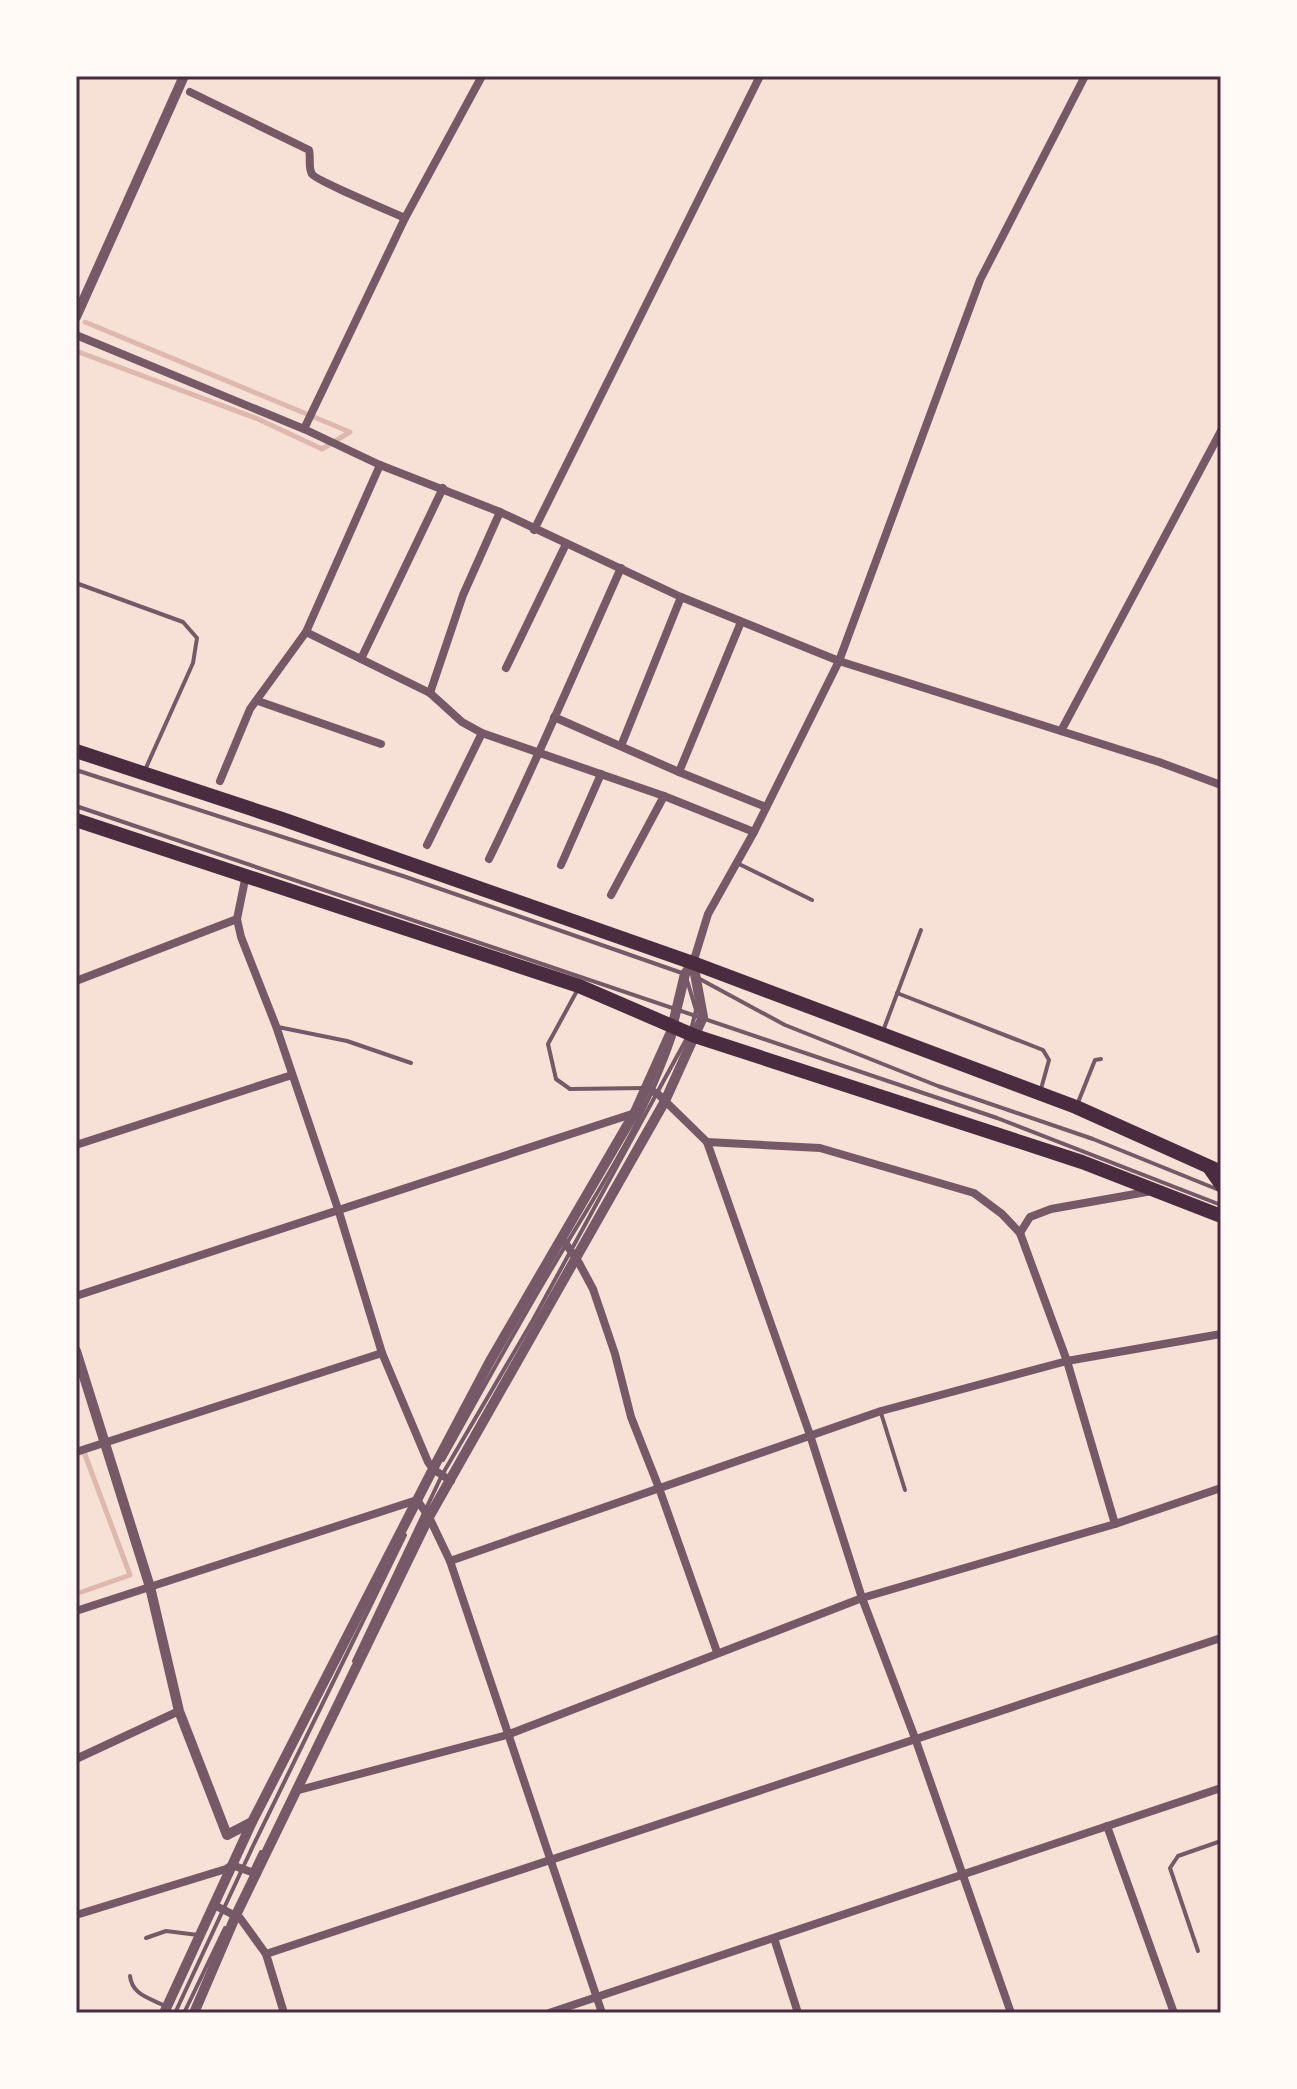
<svg xmlns="http://www.w3.org/2000/svg" width="1297" height="2089" font-family="Inter,sans-serif">
  <rect width="100%" height="100%" fill="#f7e1d7"/>
  <g fill="none" stroke-linecap="round" stroke-linejoin="round">
    <g stroke="#dcb8b0" stroke-width="5">
      <polyline points="76,351 258,419 322,449 350,432 85,322"/>
      <polyline points="76,1422 76,1428"/>
      <polyline points="76,1594 130,1575 84,1452 81,1453"/>
    </g>
    <g stroke="#755966" stroke-width="4">
      <polyline points="76,583 183,622 197,638 193,663 145,770"/>
      <polyline points="76,770 406,877 682,973"/>
      <polyline points="76,806 997,1118 1221,1205"/>
      <polyline points="737,863 812,900"/>
      <polyline points="698,978 785,1025 938,1086 1093,1139 1219,1190"/>
      <polyline points="687,980 696,1010 691,1030"/>
      <polyline points="578,989 548,1044 556,1079 570,1089 645,1088"/>
      <polyline points="897,993 1043,1050 1049,1060 1041,1089"/>
      <polyline points="278,1027 347,1041 411,1063"/>
      <polyline points="883,1031 921,930"/>
      <polyline points="1077,1105 1095,1060 1101,1059"/>
      <polyline points="881,1413 905,1490"/>
      <path d="M443,1460C480,1394 516,1328 555,1263C598,1191 647,1117 674,1036"/>
      <polyline points="354,1661 442,1475 533,1320 687,1038"/>
      <polyline points="251,1873 261,1852"/>
      <polyline points="146,1938 166,1931 198,1935"/>
      <polyline points="1198,1951 1170,1868 1178,1856 1221,1841"/>
      <path d="M130,1976C132,1995 150,1998 165,2006"/>
      <polyline points="175,2013 253,1846 405,1535"/>
      <polyline points="184,2013 225,1928"/>
    </g>
    <g stroke="#755966" stroke-width="8">
      <path d="M190,92L309,150C311,157 308,168 312,174C315,180 392,212 405,218"/>
      <polyline points="76,335 304,429 380,465 500,512 681,597 839,661 1159,762 1221,785"/>
      <polyline points="304,429 405,218 482,76"/>
      <polyline points="534,530 760,76"/>
      <polyline points="306,632 430,693 462,722 482,733 664,796 754,832"/>
      <polyline points="361,659 443,488"/>
      <polyline points="506,668 566,544"/>
      <polyline points="430,693 463,595 500,512"/>
      <polyline points="258,701 381,744"/>
      <polyline points="554,717 679,772 766,807"/>
      <polyline points="1061,731 1221,431"/>
      <polyline points="621,746 681,597"/>
      <polyline points="679,772 741,622"/>
      <polyline points="220,781 250,709 306,632 380,465"/>
      <polyline points="427,845 482,733"/>
      <path d="M489,859C536,763 577,666 621,568"/>
      <polyline points="561,865 601,774"/>
      <polyline points="246,875 237,919 241,937 276,1026 339,1212 382,1353 428,1462 433,1469 451,1481"/>
      <polyline points="611,895 664,796"/>
      <polyline points="693,963 708,914 754,832 839,661 980,280 1085,76"/>
      <polyline points="76,981 237,919"/>
      <polyline points="646,1088 658,1094 707,1142 810,1435 862,1598 915,1738 1011,2013"/>
      <polyline points="707,1142 820,1148 974,1193 1002,1214 1020,1233 1067,1361 1115,1524"/>
      <polyline points="76,1145 292,1075"/>
      <polyline points="1020,1233 1030,1217 1051,1209 1152,1191"/>
      <polyline points="562,1238 579,1263 593,1289 615,1354 631,1417 659,1488 717,1652"/>
      <polyline points="76,1296 635,1113"/>
      <polyline points="76,1452 382,1353"/>
      <polyline points="450,1561 881,1411 1067,1361 1221,1334"/>
      <polyline points="76,1611 417,1500 429,1517 450,1561 602,2013"/>
      <polyline points="76,1759 179,1711"/>
      <polyline points="299,1790 507,1735 862,1598 1115,1524 1221,1488"/>
      <polyline points="1107,1826 1174,2013"/>
      <polyline points="214,1905 240,1918 266,1954 284,2013"/>
      <polyline points="76,1915 226,1869 232,1865 257,1874"/>
      <polyline points="774,1938 798,2013"/>
      <polyline points="266,1954 1221,1638"/>
      <polyline points="549,2013 1221,1788"/>
    </g>
    <g stroke="#755966" stroke-width="10">
      <polyline points="76,317 184,76"/>
      <polyline points="76,1351 150,1587 179,1711 227,1835 252,1822"/>
      <polyline points="164,2013 252,1822 433,1469 490,1361 635,1112 671,1032 685,974 693,963"/>
      <polyline points="194,2013 236,1915 429,1517 665,1101 703,1017 693,963"/>
    </g>
    <polyline stroke="#4a2c40" stroke-width="12" points="1207,1166 1221,1186"/>
    <g stroke="#4a2c40" stroke-width="14">
      <polyline points="76,751 282,819 693,963 1076,1107 1221,1172"/>
      <polyline points="76,820 579,986 695,1036 1082,1162 1221,1216"/>
    </g>
  </g>
  <rect width="1297" height="2089" fill="none" stroke="#fffaf5" stroke-width="156"/>
  <rect x="78" y="78" width="1141" height="1933" fill="none" stroke="#4a2c40" stroke-width="3"/>
</svg>
